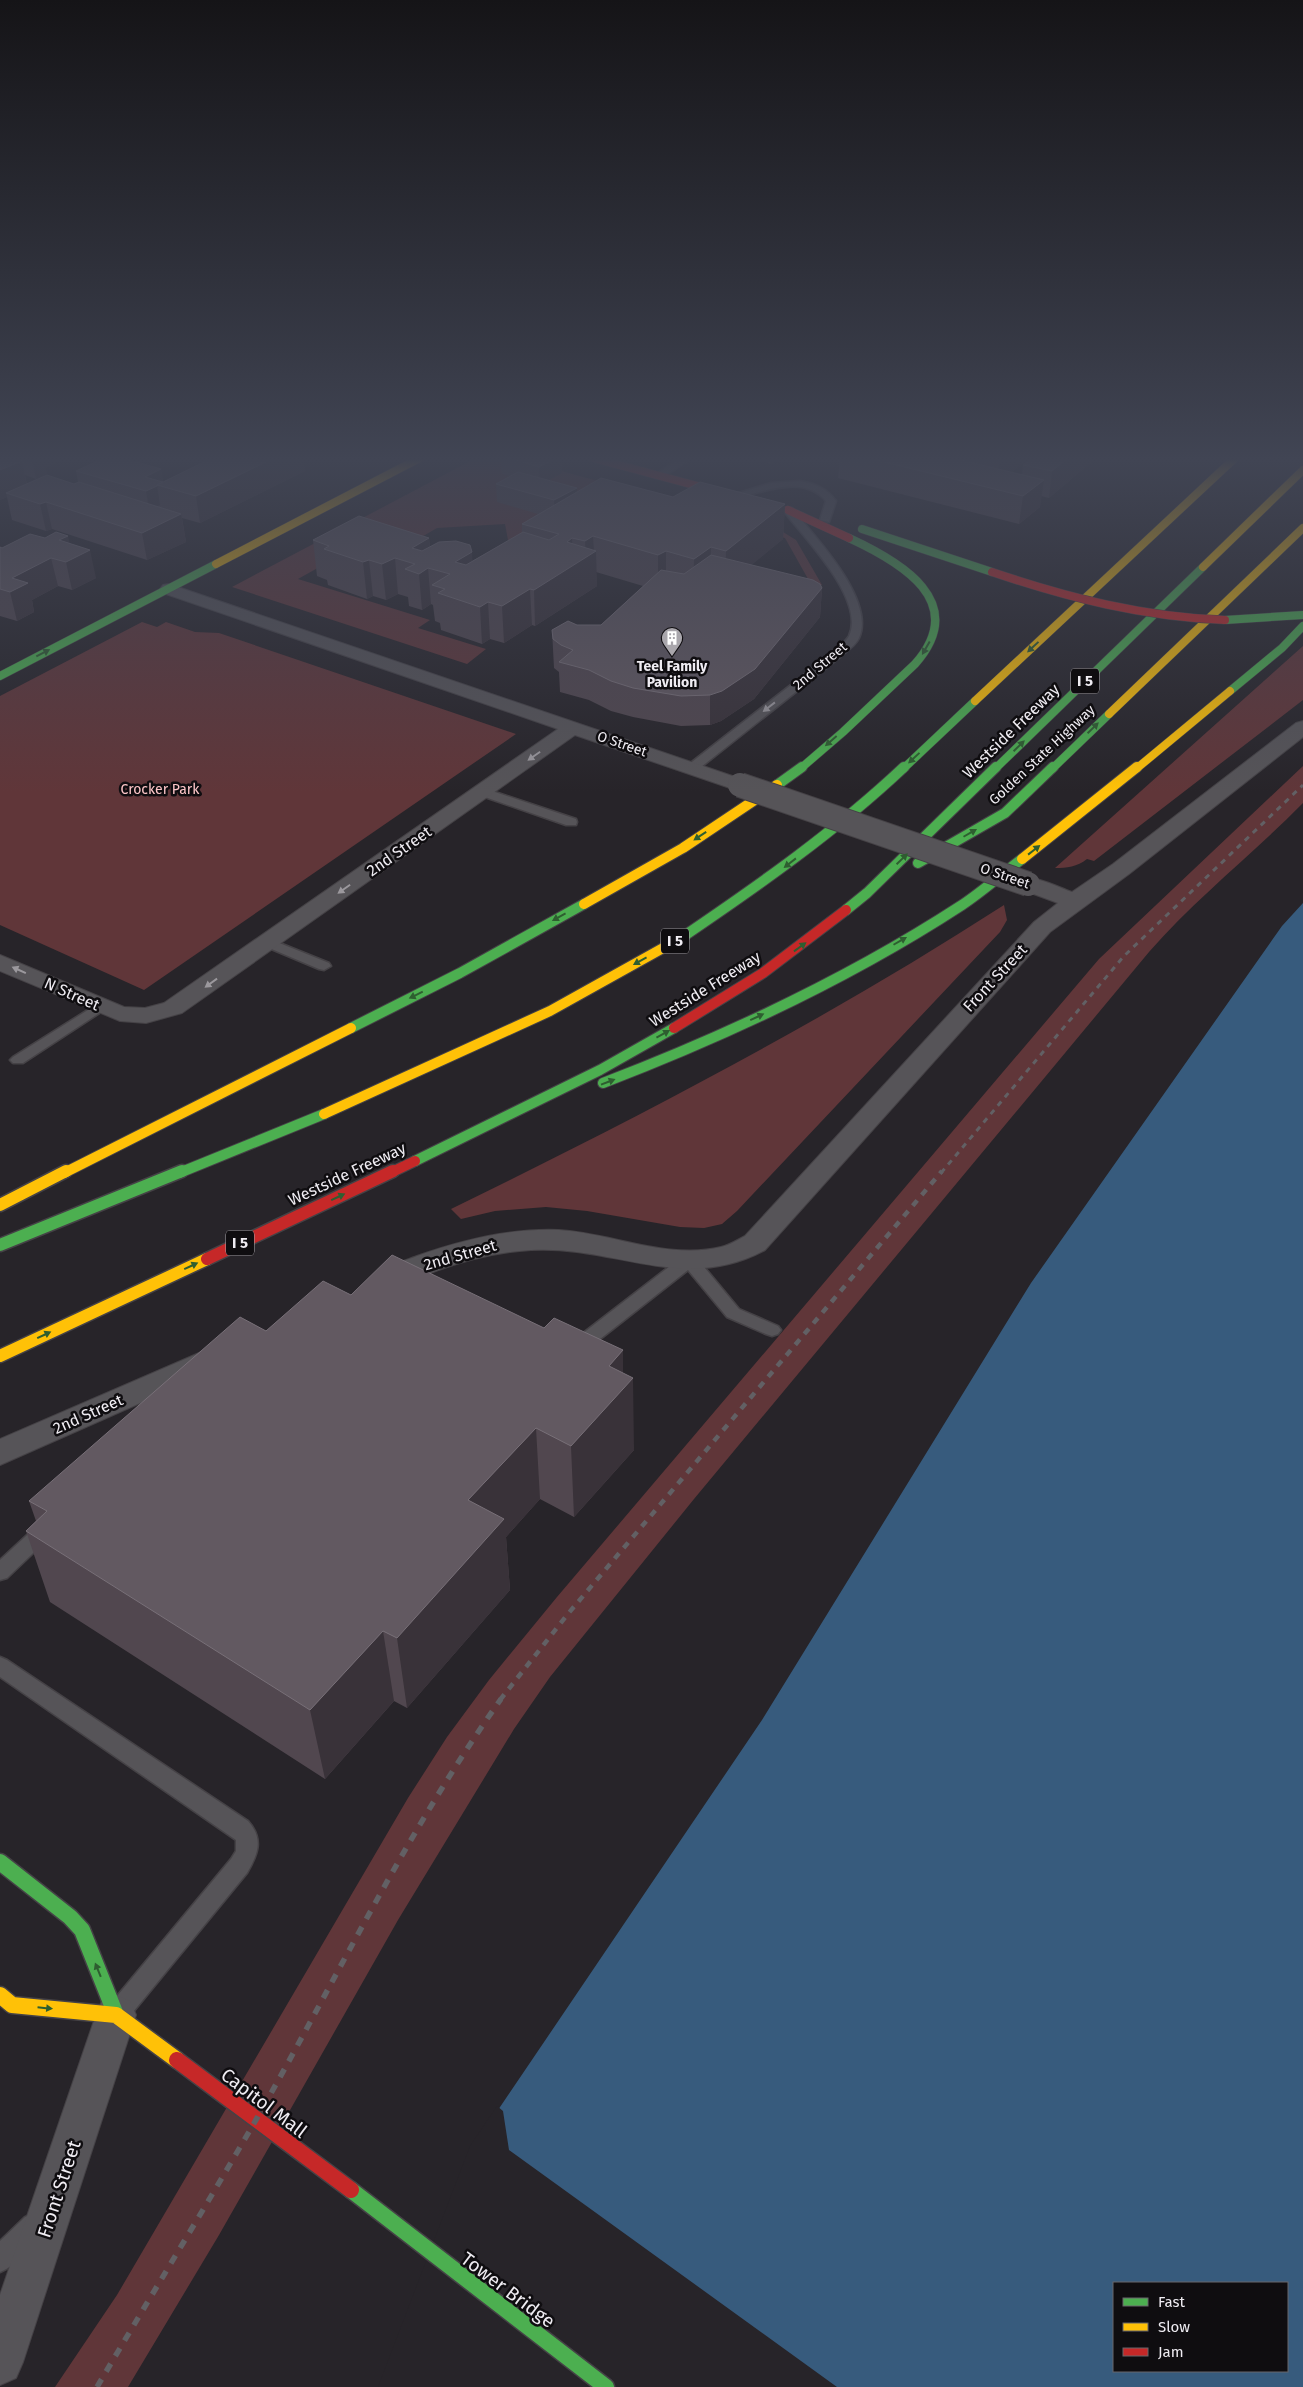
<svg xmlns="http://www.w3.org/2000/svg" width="1303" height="2387" font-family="'Fira Sans',sans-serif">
  <rect width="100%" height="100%" fill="#272429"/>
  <g fill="#603639">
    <polygon points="476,458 514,458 783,532 796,540 822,585 812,586 785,538 616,493 511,556 505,524 437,528 389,556 357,546 298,579 430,620 418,628 486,649 467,664 232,587"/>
    <polygon points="142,622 157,627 166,622 195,632 219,633 516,734 144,990 0,925 0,696"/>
    <path d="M1303,646V700L1094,861L1087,859C1077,867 1067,868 1055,868Z"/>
    <path d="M1303,766V803C1253,854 1196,898 1149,952L694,1499L550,1677L514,1729L398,1920L219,2235L128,2387H55L117,2295L408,1798L447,1737L489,1680L557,1597L1099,959Z"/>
    <path d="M1004,905L1007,920L1000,932L737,1211L722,1224L704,1228L680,1227L587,1211L546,1207L495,1211L461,1219L451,1209C641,1116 826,1020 1004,905Z"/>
  </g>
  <path fill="#375b7d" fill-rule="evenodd" d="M1303,903V2387H380L473,2147L762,1720L1031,1283L1282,926ZM1114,2283H1287V2371H1114Z"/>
  <polygon fill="#272429" points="497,2106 503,2111 509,2150 837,2387 378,2387 470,2146"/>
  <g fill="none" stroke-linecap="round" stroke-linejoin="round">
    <g stroke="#454246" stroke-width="3">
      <g id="lane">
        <polygon points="679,459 687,461 662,478 656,478 656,474"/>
        <path d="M800,481C816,484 826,488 836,501L829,522L820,520L826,501C803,474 763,492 734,499L729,496L771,483Z"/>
        <path d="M784,508H792L799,517C821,543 875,602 859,638C856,645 846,652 840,657L696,771H688L686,768L688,765L832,653C837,648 846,642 849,636C866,599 804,538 783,510Z"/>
        <polygon points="483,788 576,819 577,822 576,825 566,825 479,795 477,792"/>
        <polygon points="267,938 329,963 331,966 324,970 319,969 262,945 260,942"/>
        <polygon points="99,1003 106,1007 104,1010 23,1063 13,1063 10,1060 13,1057"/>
        <polygon points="689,1254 695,1256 739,1309 778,1326 781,1330 778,1334 772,1336 766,1334 727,1317 688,1270 581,1354 575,1355 569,1354 566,1349 569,1344 683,1256"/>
        <polygon points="46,1521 53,1524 56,1529 53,1534 7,1578 0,1580 0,1560 39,1524"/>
        <path d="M0,1657L7,1660L248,1821C264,1839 258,1854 247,1873L124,2023L116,2027L108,2023L104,2015L108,2007L231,1859L236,1851V1840L0,1677Z"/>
        <path d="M34,2213L43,2217L47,2226C40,2243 17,2265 0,2272V2241L25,2217Z"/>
      </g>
    </g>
    <g stroke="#454246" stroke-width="2">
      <g id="street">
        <polygon points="169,584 747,781 751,785 747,789 740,791 733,789 575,735 182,1013 146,1023 120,1021 0,971 0,955 124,1007 145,1008 164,1003 558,729 163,593 160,589 163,585"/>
        <path d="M1303,721V737L1129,874L1050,932L765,1250C684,1294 615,1245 531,1250C495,1252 461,1261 428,1274C413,1280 398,1288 382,1292L372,1289L368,1282C376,1268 402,1262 417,1256C462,1240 510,1228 559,1230C611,1233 668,1260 721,1247C730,1245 737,1240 745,1236L1034,922L1058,903L1020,889L1017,884L1020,879C1037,875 1057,887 1072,892L1113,864L1296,723Z"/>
        <polygon points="206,1350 217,1353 221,1361 217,1369 0,1465 0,1439"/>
        <polygon points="116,1995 130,2001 136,2015 23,2362 16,2378 0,2385 0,2295 96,2015 102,2001"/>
      </g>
    </g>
    <g stroke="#454246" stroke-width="9">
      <g id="fast-far3">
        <polyline points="862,529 992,572"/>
        <polyline points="0,676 216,564"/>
        <polyline points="1230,691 1282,648 1303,626"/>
        <path d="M800,769L843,732L915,664C970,602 901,562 849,538"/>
        <polyline points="903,769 975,701"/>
        <polyline points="995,769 1203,567"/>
        <polyline points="1052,769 1109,714"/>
      </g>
    </g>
    <g stroke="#454246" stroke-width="12">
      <g id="fast-far2">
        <polyline points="777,785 802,767"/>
        <polyline points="918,863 1005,813 1053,767"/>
        <polyline points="846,910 867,893 996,767"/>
        <path d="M681,938C759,885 835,832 904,767"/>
        <polyline points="351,1028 460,973 584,904"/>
        <path d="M603,1083C728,1035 850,978 962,905C983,891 1002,874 1022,859"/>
        <polyline points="415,1161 600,1070 674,1028"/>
        <polyline points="179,1173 324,1114"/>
      </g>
    </g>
    <g stroke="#454246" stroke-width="15">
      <polyline id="fast-far1" points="0,1245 182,1171"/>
    </g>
    <g stroke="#454246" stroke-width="19">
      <g id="fast">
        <polyline points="0,1862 70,1917 82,1930 116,2015"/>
        <polyline points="351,2190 606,2387"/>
      </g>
    </g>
    <g stroke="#454246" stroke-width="9">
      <g id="slow-far3">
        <polyline points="216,564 420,458"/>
        <polyline points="1203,567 1303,470"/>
        <polyline points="975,701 1235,458"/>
        <polyline points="1109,714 1303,528"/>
        <polyline points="1136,769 1230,691"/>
      </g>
    </g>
    <g stroke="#454246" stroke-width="12">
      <g id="slow-far2">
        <polyline points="1022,859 1137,767"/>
        <polyline points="584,904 683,848 777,785"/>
        <polyline points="324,1114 550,1011 681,938"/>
        <polyline points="64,1173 351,1028"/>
      </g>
    </g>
    <g stroke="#454246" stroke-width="15">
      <g id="slow-far1">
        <polyline points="0,1205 66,1171"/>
        <polyline points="0,1356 207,1259"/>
      </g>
    </g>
    <g stroke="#454246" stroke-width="19">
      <polyline id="slow" points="0,1995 12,2005 116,2015 177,2060"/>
    </g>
    <g stroke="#454246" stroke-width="9">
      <g id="jam-far3">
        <polyline points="593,458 731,495"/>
        <polyline points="788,510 849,538"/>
      </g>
    </g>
    <g stroke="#454246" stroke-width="12">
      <g id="jam-far2">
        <polyline points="674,1028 763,973 846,910"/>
        <polyline points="390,1173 415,1161"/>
      </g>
    </g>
    <g stroke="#454246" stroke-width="15">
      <polyline id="jam-far1" points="207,1259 393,1171"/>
    </g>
    <g stroke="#454246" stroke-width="19">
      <polyline id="jam" points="177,2060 351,2190"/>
    </g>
    <use href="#lane" fill="#565458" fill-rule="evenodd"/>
    <use href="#street" fill="#565458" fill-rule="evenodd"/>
    <use href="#fast-far3" stroke="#4caf50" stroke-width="8"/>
    <use href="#fast-far2" stroke="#4caf50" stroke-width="10"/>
    <use href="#fast-far1" stroke="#4caf50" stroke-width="12"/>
    <use href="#fast" stroke="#4caf50" stroke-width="16"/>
    <use href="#slow-far3" stroke="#ffc107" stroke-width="8"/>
    <use href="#slow-far2" stroke="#ffc107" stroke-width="10"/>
    <use href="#slow-far1" stroke="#ffc107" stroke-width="12"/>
    <use href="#slow" stroke="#ffc107" stroke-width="16"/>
    <use href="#jam-far3" stroke="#c62828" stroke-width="8"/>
    <use href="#jam-far2" stroke="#c62828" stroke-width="10"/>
    <use href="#jam-far1" stroke="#c62828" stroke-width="12"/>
    <use href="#jam" stroke="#c62828" stroke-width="16"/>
    <polyline stroke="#626064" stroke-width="3" stroke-dasharray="5.5 5.5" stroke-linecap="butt" points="941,1173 1124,956 1303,785"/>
    <polyline stroke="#626064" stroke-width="4.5" stroke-dasharray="7 7" stroke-linecap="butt" points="500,1700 567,1615 942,1171"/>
    <path stroke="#626064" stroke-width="5.5" stroke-dasharray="9 9" stroke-linecap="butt" d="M97,2387C150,2297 205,2208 257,2118C337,1978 407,1831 501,1699"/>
    <g stroke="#454246" stroke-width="26" stroke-linecap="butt">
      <polyline id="street-bridge" points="740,785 1028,884"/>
    </g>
    <g stroke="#454246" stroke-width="9" stroke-linecap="butt">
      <polyline id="fast-bridge" points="1225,620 1303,615"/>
    </g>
    <g stroke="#454246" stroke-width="9" stroke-linecap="butt">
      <path id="jam-bridge" d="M992,572C1069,598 1144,617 1225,620"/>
    </g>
    <use href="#street-bridge" stroke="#565458" stroke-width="24"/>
    <use href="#fast-bridge" stroke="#4caf50" stroke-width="8"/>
    <use href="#jam-bridge" stroke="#c62828" stroke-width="8"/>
  </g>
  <g fill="#51474f">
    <polygon points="0,458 66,458 45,468 47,474 36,479 25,475 27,484 74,484 78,482 76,471 161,469 163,482 212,458 303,458 305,471 200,523 182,518 186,542 147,560 52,529 46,531 12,520 7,497 0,500"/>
    <polygon points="501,458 562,458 562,473 549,480 577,492 673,497 785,504 783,539 751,565 822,588 820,617 754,699 721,721 710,725 681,726 633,717 611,711 589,700 560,692 559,672 554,668 552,630 577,625 601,625 643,586 596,572 597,586 535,626 532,625 504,643 490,639 482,644 441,630 440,623 435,621 433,605 431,604 422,610 409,606 408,597 398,594 386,600 373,596 367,599 328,585 327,580 317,576 313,540 429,538 430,547 472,552 472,561 522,533 522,524 538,514 497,502 496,484 510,476 502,474"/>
    <polygon points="751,458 781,458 771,464"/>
    <polygon points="840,458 951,458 961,461 961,458 1028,458 1011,473 1022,475 1023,465 1096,458 1049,498 1041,496 1040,507 1019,524 838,478"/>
    <polygon points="45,538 70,544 96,578 72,590 58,586 32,600 34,612 17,621 0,616 0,547 2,548"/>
    <polygon points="351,1295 544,1328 623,1350 623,1373 634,1450 574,1517 540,1499 506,1537 510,1590 407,1708 394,1701 325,1779 50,1602 26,1531 36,1521 29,1501 266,1331"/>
  </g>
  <g fill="#393239">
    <polygon points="2,458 19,458 19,462 22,461 27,487 6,493 7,497 0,500 0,470"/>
    <polygon points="32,458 66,458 45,468 47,474 36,479"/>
    <polygon points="274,458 303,458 305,471 200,523 196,496"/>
    <polygon points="556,458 562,458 562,473 540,485 539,467"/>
    <polygon points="772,458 781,458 771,464"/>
    <polygon points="1000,458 1028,458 997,485"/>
    <polygon points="1068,458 1096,458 1049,498 1052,471"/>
    <polygon points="161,469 163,483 157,485 160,505 149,510 146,491 145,477"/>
    <polygon points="1044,480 1040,507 1019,524 1023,496"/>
    <polygon points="577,488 577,506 554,519 554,500"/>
    <polygon points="46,502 52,529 46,531 40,504"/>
    <polygon points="785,504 783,539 725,587 726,551"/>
    <polygon points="181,514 186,542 147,560 142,533"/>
    <polygon points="68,536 73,558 90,550 96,578 72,590 66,562 59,540"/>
    <polygon points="593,536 594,552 596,551 597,586 535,626 534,590 567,542 572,538 573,565 586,557 585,541"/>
    <polygon points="429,538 432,569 428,568 431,604 422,610 419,574 412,548"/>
    <polygon points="711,547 710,583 693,596 694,559"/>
    <polygon points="666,551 666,587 658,591 658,555"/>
    <polygon points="472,552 474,588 455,562"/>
    <polygon points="51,558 58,586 32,600 34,612 17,621 10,592 12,578"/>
    <polygon points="395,558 398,594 386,600 382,564"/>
    <polygon points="369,560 373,596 367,599 363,562"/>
    <polygon points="822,588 820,617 754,699 721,721 710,725 710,695"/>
    <polygon points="530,589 532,625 504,643 502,606"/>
    <polygon points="488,602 490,639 482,644 480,607"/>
    <polygon points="623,1350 623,1389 633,1378 634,1450 574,1517 571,1446 609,1366"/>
    <polygon points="536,1428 540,1499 506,1537 510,1590 407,1708 397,1638 468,1500"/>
    <polygon points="383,1631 394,1701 325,1779 310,1710"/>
  </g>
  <g fill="#625961" stroke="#787078">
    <polygon points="0,458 13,458 22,461 0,470"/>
    <polygon points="104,458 122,458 161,469 145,477 163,482 157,485 157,486 146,491 76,471"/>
    <polygon points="212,458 274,458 196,496 157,485"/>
    <polygon points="510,458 556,458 539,467"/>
    <polygon points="868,458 952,458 1044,480 1023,496"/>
    <polygon points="1031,458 1068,458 1052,471 1023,465"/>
    <polygon points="518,472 577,488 554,500 496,484"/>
    <polygon points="47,475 74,484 79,482 181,514 142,533 46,502 40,504 6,493"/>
    <polygon points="601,478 673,497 700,482 785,504 726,551 711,547 694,559 666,551 658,555 593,536 585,541 572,538 567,542 596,551 534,590 530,589 502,606 488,602 480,607 438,593 445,589 432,585 450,574 428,568 419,574 405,569 415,564 395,558 382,564 369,560 363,562 324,549 329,546 313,540 359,516 429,538 412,548 422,551 439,542 456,541 470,545 472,552 455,562 466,565 523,532 549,540 559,534 522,524"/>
    <polygon points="56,532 68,536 59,540 90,550 66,562 51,558 12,578 28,583 10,592 0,589 0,547 2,548 30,534 45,538"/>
    <polygon points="711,555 813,580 820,584 822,588 755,669 722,691 710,695 681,696 633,688 611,681 589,670 559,662 573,650 561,645 553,639 552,630 568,621 577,625 601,625 661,570 684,574"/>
    <polygon points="392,1255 544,1328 554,1318 623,1350 609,1366 633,1378 571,1446 536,1428 468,1500 504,1519 397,1638 383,1631 310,1710 26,1531 47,1511 29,1501 240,1317 266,1331 323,1281 351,1295"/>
  </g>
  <defs><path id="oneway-solid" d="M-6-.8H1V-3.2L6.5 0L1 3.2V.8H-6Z" transform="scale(1.25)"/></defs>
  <g fill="#2e5e30">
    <use href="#oneway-solid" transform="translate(1033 647) rotate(137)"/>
    <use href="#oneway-solid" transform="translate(926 648) rotate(120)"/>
    <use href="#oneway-solid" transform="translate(43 653) rotate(-27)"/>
    <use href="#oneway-solid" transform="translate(1093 728) rotate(-44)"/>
    <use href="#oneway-solid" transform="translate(831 741) rotate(139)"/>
    <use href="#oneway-solid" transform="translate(1019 746) rotate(-44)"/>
    <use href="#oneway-solid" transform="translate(914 758) rotate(137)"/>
    <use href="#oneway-solid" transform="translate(970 833) rotate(-30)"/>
    <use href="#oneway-solid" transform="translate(700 836) rotate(146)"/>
    <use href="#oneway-solid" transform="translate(1034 850) rotate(-38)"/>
    <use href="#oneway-solid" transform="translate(902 859) rotate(-44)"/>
    <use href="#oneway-solid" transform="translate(790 863) rotate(142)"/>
    <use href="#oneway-solid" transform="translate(559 917) rotate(151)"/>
    <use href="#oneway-solid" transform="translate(900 941) rotate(-30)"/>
    <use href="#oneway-solid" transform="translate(800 947) rotate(-36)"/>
    <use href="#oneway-solid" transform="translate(640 961) rotate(151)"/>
    <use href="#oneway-solid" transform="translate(416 995) rotate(154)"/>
    <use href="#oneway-solid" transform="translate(757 1017) rotate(-25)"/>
    <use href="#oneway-solid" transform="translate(663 1034) rotate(-29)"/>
    <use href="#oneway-solid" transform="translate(608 1082) rotate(-21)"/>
    <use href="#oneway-solid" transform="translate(338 1197) rotate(-25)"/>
    <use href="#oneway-solid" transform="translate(191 1266) rotate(-25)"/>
    <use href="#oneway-solid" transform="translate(44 1335) rotate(-25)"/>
    <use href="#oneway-solid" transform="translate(98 1970) rotate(-112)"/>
    <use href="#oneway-solid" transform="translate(45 2008) rotate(6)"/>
  </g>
  <g fill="#9b989d">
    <use href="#oneway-solid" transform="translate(769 707) rotate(142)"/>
    <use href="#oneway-solid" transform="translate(534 756) rotate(145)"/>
    <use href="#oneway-solid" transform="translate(344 889) rotate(145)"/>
    <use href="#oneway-solid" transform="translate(19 970) rotate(-156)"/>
    <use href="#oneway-solid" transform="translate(211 983) rotate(144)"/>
  </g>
  <linearGradient id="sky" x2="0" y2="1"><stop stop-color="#151417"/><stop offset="0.58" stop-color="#414554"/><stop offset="1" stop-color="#414554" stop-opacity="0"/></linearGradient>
  <rect width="1303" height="792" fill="url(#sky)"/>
  <defs>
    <g id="building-pin" transform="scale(1.125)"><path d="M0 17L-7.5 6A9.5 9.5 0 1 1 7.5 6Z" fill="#a9a6ac" stroke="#0f0d10"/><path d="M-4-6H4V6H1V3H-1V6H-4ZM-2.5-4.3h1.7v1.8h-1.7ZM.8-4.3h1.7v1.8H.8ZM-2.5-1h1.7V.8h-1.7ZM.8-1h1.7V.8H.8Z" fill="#fff"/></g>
  </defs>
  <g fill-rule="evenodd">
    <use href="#building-pin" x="672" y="638"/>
  </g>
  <g text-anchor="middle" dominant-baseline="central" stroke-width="5" stroke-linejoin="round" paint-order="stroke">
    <g font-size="14" font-weight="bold" fill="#efecf2" stroke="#0f0d10">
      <text x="672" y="666">Teel Family<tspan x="672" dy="16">Pavilion</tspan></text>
    </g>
    <g font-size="14" fill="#efecf2" stroke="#0f0d10">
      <text transform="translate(820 666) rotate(-40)">2nd Street</text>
      <text transform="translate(622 744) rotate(19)">O Street</text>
      <text transform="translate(1042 755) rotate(-43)">Golden State Highway</text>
      <text transform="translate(1005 876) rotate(19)">O Street</text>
    </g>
    <g font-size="14" fill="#fdc6c8" stroke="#0f0d10">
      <text x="160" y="789">Crocker Park</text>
    </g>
    <g fill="#0f0d10" stroke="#aca9ae" stroke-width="1">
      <rect x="1071" y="668.5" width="28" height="25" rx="4"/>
      <rect x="661" y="928.5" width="28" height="25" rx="4"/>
      <rect x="226" y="1230.5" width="28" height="25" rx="4"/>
    </g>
    <g font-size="15" font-weight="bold" fill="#efecf2">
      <text x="1085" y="681">I 5</text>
      <text x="675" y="941">I 5</text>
      <text x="240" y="1243">I 5</text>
    </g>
    <g font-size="16" fill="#efecf2" stroke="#0f0d10">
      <text transform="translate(1011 731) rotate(-44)">Westside Freeway</text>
      <text transform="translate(399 851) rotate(-35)">2nd Street</text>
      <text transform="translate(995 978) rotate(-47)">Front Street</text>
      <text transform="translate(705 989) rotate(-32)">Westside Freeway</text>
      <text transform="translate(72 994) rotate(24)">N Street</text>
      <text transform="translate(347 1174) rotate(-25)">Westside Freeway</text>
      <text transform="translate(460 1255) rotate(-16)">2nd Street</text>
      <text transform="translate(88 1414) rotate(-24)">2nd Street</text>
    </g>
    <g font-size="19" fill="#efecf2" stroke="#0f0d10">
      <text transform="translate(264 2103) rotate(37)">Capitol Mall</text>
      <text transform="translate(59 2189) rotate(-72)">Front Street</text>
      <text transform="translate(508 2290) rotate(37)">Tower Bridge</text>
    </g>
  </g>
  <rect x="1113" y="2282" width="175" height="90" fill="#0f0d10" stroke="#69666a"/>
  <rect x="1123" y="2298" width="25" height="8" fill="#4caf50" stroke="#69666a"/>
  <text x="1158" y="2307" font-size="15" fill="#efecf2">Fast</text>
  <rect x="1123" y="2323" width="25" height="8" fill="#ffc107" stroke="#69666a"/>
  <text x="1158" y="2332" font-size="15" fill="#efecf2">Slow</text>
  <rect x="1123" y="2348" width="25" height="8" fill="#c62828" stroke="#69666a"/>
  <text x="1158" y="2357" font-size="15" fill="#efecf2">Jam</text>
</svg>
